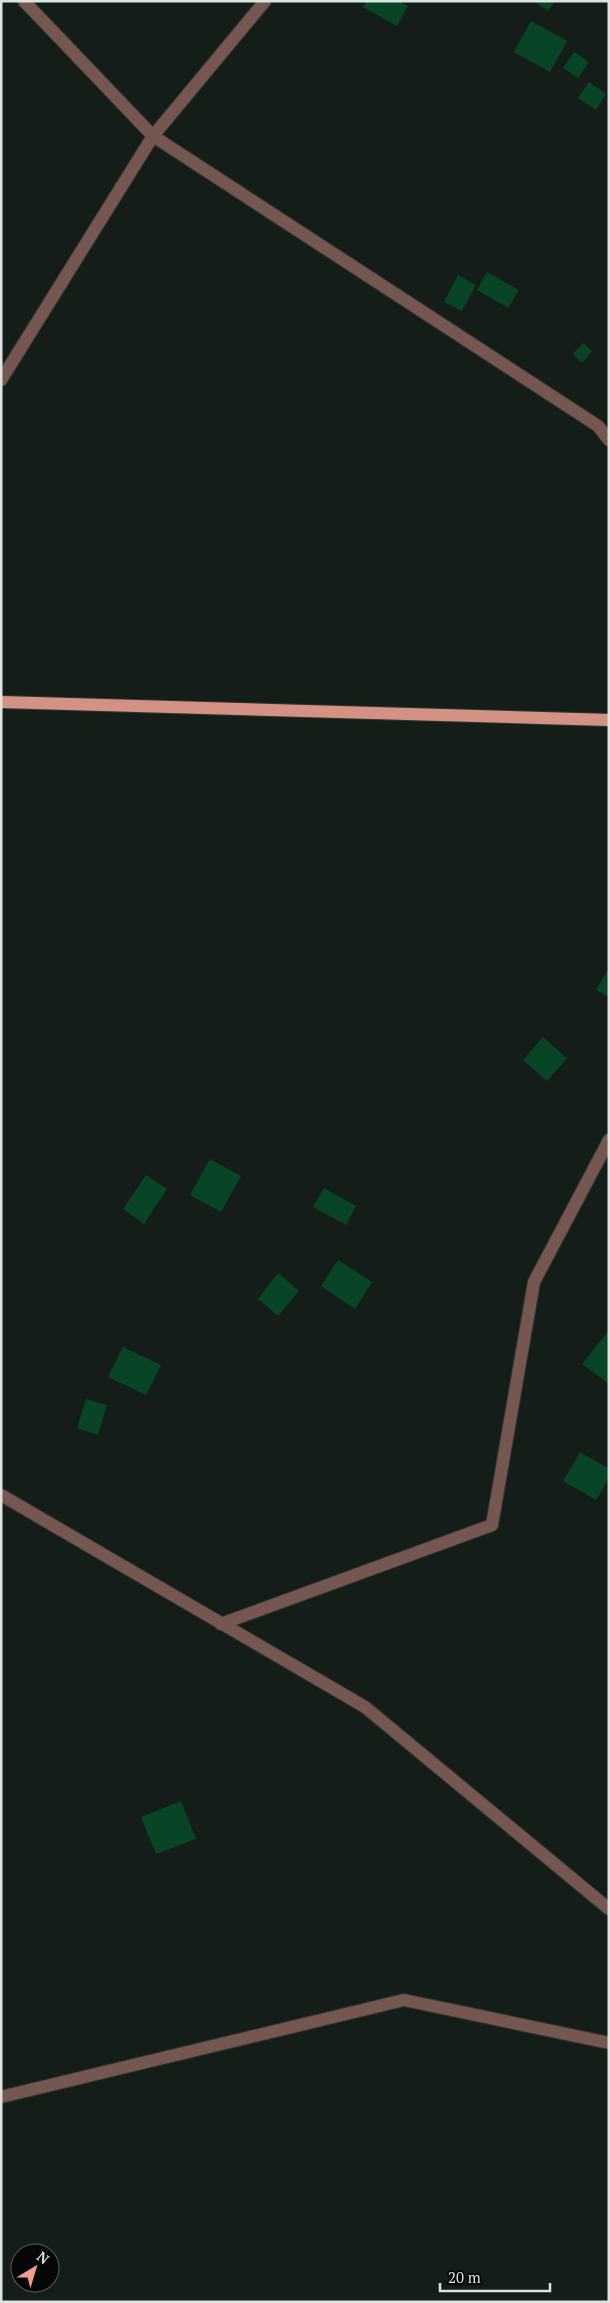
<svg xmlns="http://www.w3.org/2000/svg" width="610" height="2303" font-family="'PT Serif',serif">
  <rect width="100%" height="100%" fill="#151d18"/>
  <g fill="#084426">
    <polygon points="367,1 399,1 408,6 397,26 363,7"/>
    <polygon points="534,1 555,1 548,11"/>
    <polygon points="531,21 567,41 550,72 514,52"/>
    <polygon points="574,52 589,62 578,78 563,68"/>
    <polygon points="589,82 606,94 596,110 578,98"/>
    <polygon points="487,272 519,290 508,308 477,290"/>
    <polygon points="458,275 476,285 462,311 444,302"/>
    <polygon points="583,343 592,351 582,363 573,354"/>
    <polygon points="609,968 609,997 596,990"/>
    <polygon points="543,1037 567,1058 547,1081 523,1060"/>
    <polygon points="210,1159 241,1176 221,1212 190,1195"/>
    <polygon points="146,1175 167,1189 144,1224 123,1209"/>
    <polygon points="324,1188 356,1206 346,1225 313,1207"/>
    <polygon points="338,1260 372,1282 355,1309 321,1286"/>
    <polygon points="278,1273 299,1291 278,1316 258,1299"/>
    <polygon points="609,1330 609,1384 582,1364"/>
    <polygon points="123,1347 161,1365 146,1395 108,1377"/>
    <polygon points="86,1399 107,1405 98,1435 77,1428"/>
    <polygon points="580,1452 609,1469 609,1478 596,1500 563,1481"/>
    <polygon points="181,1801 196,1839 156,1854 141,1817"/>
  </g>
  <g fill="none" stroke-linecap="round" stroke-linejoin="round">
    <g stroke="#313934" stroke-width="14">
      <g id="minor">
        <polyline points="24,1 153,136 598,426 609,440"/>
        <polyline points="1,380 153,136 265,1"/>
        <polyline points="1,1495 365,1707 609,1909"/>
        <polyline points="221,1624 492,1525 534,1282 609,1140"/>
        <polyline points="1,2097 404,2000 609,2043"/>
      </g>
    </g>
    <g stroke="#313934" stroke-width="14">
      <polyline id="major" points="1,702 609,720"/>
    </g>
    <use href="#minor" stroke="#765650" stroke-width="12"/>
    <use href="#major" stroke="#d49285" stroke-width="12"/>
  </g>
  <rect width="610" height="2303" fill="none" stroke="#dde3df" stroke-width="5"/>
  <g transform="translate(35 2268) rotate(38)"><circle r="24" fill="#040705" stroke="#5b5f5c"/>
  <path d="M0-4L9 19L0 12L-9 19Z" fill="#f49d8c"/>
  <text y="-8" font-size="14" font-weight="bold" text-anchor="middle" fill="#dde3df">N</text>
  </g>
  <path d="M440 2283v8h110v-8" fill="none" stroke="#dde3df" stroke-width="2.5"/>
  <text x="448" y="2283" font-size="15" fill="#dde3df" stroke="#040705" stroke-width="4" paint-order="stroke">20 m</text>
</svg>
